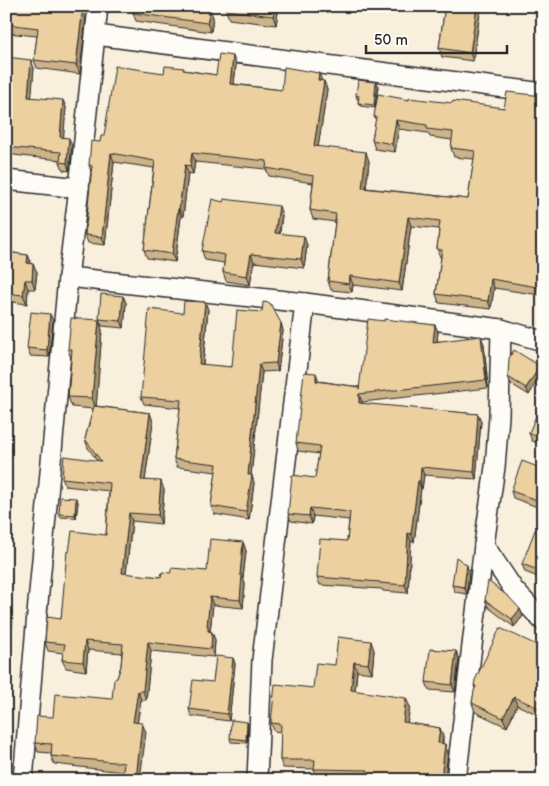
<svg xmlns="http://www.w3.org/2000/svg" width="549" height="786" font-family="'Balsamiq Sans',sans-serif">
  <rect width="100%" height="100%" fill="#f8efdd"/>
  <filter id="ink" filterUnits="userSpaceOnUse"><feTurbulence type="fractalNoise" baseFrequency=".02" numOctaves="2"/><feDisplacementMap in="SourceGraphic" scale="10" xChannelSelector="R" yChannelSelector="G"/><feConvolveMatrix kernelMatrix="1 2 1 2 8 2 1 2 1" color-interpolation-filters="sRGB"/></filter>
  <g filter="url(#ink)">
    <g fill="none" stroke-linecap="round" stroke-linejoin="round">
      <g stroke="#2b2b2b" stroke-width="22">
        <g id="minor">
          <polyline points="96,35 543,93"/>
          <polyline points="6,180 79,188 98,6"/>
          <polyline points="68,277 305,303 501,329 543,341"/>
          <polyline points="484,545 514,590 543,621"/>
          <polyline points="23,780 37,614 68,277 79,188"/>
          <polyline points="257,780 262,660 305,303"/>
          <polyline points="456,780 484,545 495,467 499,416 501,329"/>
        </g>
      </g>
      <use href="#minor" stroke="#fdfcf7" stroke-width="19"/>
    </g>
    <g fill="#ccb38a" stroke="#2b2b2b">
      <polygon points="6,6 87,6 80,74 37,68 34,60 37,36 6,33"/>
      <polygon points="109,6 193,6 213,17 211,32 136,21 133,13 133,10 109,8"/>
      <polygon points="227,6 279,6 276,25 229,19 226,10"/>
      <polygon points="445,6 481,6 473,61 442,57 439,48"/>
      <polygon points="6,57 34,68 31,97 66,107 63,138 72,146 69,171 63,170 60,162 61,160 30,157 6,154"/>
      <polygon points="236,65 234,84 282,90 324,81 327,90 318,147 369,161 366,188 468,199 474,159 454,157 451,148 452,140 430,137 428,133 399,129 395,152 375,149 372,140 376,121 374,116 409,100 504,108 543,96 543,293 541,293 540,295 494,288 491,309 439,303 436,294 441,257 440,257 437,249 439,229 411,226 402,291 353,285 352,292 331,290 328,281 335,222 313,219 310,210 313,183 269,176 266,169 195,162 193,174 188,173 183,217 181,217 175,262 147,258 144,250 154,168 114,162 105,245 88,243 85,235 91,172 89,165 100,142 104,136 164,73 184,70 216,75"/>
      <polygon points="376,82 378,86 375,108 360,106 358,103 359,99 357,99 356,95"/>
      <polygon points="282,215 280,233 307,245 304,268 254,262 250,285 226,281 223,272 224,263 205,260 202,251"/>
      <polygon points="6,252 28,255 31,263 37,272 35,289 28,289 27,304 6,301"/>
      <polygon points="123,296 126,303 124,328 102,326 99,319"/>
      <polygon points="205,302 208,310 203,365 232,367 281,323 283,331 278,371 262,372 251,475 254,483 249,520 214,514 211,506 216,472 177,467 174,459 180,408 144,404 141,397 183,313"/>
      <polygon points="99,320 102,330 96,406 150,413 153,422 145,480 164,490 161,524 132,521 126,574 161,577 171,573 207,571 243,542 246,551 243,578 245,584 243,608 213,605 210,631 212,632 215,640 214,657 151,651 146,700 141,700 137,723 146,732 123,772 54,764 51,756 51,753 38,752 35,743 53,717 112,699 117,678 121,666 122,653 88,650 86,671 66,668 62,660 63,653 48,651 45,642 61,619 69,552 106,535 109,491 65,486 62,478 97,460 88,448 85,439 93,409 72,407 68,397 71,359 68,349"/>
      <polygon points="53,321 49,357 30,356 27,348"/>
      <polygon points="384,321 435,325 438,332 437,341 484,344 488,388 362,402 362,404 478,414 481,421 476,479 424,475 422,489 421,488 414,542 411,541 408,593 383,591 382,589 320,585 317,577 347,541 349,520 313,516 312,524 291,521 288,514 315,478 319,454 298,451 296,443 319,381 359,387"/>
      <polygon points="540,366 542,373 529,395 511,384 508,377"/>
      <polygon points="543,407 543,445 532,441 529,433"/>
      <polygon points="543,469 543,509 513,498 511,491"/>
      <polygon points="76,498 78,502 76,518 60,517 59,514"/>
      <polygon points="543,533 543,579 525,572 522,564"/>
      <polygon points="469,573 467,594 455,592 452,585"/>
      <polygon points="485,600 520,609 523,616 514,627 488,607"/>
      <polygon points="543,648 543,717 517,705 507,727 475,712 472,703 475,688 474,686"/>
      <polygon points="374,650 372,673 357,671 355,691 410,707 407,723 440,728 443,737 443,743 448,752 445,780 366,780 367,779 318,778 314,769 283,768 280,760 281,732 274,731 271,723 313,688 335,665"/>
      <polygon points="456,651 459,659 455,692 429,690 426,682"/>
      <polygon points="233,658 235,664 229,721 191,716 189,709 213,682"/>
      <polygon points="247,722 248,725 247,743 231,742 230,738"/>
    </g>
    <g fill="#a69270" stroke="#2b2b2b">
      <polygon points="83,6 87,6 80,74 76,65"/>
      <polygon points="275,6 279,6 276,25 273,16"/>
      <polygon points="477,6 481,6 473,61 470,53"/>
      <polygon points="210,9 213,17 211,32 207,23"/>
      <polygon points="233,56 236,65 233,92 230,84"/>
      <polygon points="31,60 34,68 31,104 28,97"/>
      <polygon points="319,73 322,81 318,80"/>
      <polygon points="324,81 327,90 317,154 314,146"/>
      <polygon points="376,82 378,86 375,108 374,105"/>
      <polygon points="63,100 66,107 63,145 60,137"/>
      <polygon points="396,120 399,129 395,152 392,144"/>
      <polygon points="69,138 72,146 69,171 67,163"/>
      <polygon points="366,152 369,161 365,196 362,188"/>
      <polygon points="111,153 114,162 105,245 102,237"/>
      <polygon points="192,153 195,162 193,174 190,166"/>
      <polygon points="185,165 188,173 183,217 179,209"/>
      <polygon points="279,206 282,215 278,241 275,233"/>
      <polygon points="178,209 181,217 175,262 172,254"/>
      <polygon points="408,217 411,226 402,291 399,283"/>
      <polygon points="543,227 543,256 539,254"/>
      <polygon points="304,236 307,245 304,268 301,259"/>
      <polygon points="251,254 254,262 250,285 247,276"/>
      <polygon points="28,255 31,264 27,263"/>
      <polygon points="33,264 37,272 35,289 32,280"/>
      <polygon points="350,276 353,285 352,292 349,284"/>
      <polygon points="491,279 494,288 491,309 488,301"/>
      <polygon points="25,280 28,289 27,304 23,295"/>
      <polygon points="538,284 541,293 540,295 537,287"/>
      <polygon points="123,296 126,303 124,328 121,321"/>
      <polygon points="205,302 208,310 202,372 199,364"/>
      <polygon points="50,314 53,321 49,357 47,350"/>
      <polygon points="99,320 102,330 96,409 92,398"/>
      <polygon points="281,323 283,331 278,371 276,363"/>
      <polygon points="435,325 438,332 436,349 433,342"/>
      <polygon points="481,336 484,344 488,388 486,380"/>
      <polygon points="259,364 262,372 251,476 252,475 254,483 249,520 246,512 248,475"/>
      <polygon points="540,366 542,373 529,395 526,388"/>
      <polygon points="316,373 319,381 316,381"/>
      <polygon points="359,394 362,402 362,411 359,403"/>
      <polygon points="150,413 153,422 144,488 141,480"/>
      <polygon points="478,414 481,421 476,479 474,472"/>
      <polygon points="421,467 424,475 422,489 420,481"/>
      <polygon points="161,481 164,490 161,524 158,515"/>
      <polygon points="418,481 421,488 414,542 411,534"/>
      <polygon points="76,498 78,502 76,518 75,515"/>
      <polygon points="310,508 313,516 312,524 309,516"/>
      <polygon points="129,513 132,521 125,582 122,573"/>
      <polygon points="408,533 411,541 408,593 405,585"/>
      <polygon points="243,542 246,551 243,578 245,584 243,608 240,600 240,575"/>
      <polygon points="467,565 469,573 467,594 464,587"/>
      <polygon points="210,597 213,605 210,631 208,631 207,626"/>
      <polygon points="520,609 523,616 514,627 512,619"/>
      <polygon points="10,612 13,621 6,679 6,646"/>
      <polygon points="212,632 215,640 214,657 211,649"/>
      <polygon points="85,641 88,650 86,671 83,662"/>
      <polygon points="371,641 374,650 372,673 368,664"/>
      <polygon points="148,642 151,651 146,700 143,691"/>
      <polygon points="456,651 459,659 455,692 452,685"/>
      <polygon points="233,658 235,664 229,721 227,714"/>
      <polygon points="354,662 357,671 354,699 351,690"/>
      <polygon points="543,665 543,680 538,676"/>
      <polygon points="138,691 141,700 136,731 133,722"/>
      <polygon points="514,697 517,705 507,727 503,718"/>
      <polygon points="406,698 410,707 406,731 403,722"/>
      <polygon points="247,722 248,725 247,743 246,740"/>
      <polygon points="142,723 146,732 140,780 136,780"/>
      <polygon points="440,728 443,737 441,751 438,743"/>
      <polygon points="445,744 448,752 445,780 443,780 442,770"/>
    </g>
    <g fill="#edd0a0" stroke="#2b2b2b">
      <polygon points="6,6 83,6 76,65 34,60 38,28 6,24"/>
      <polygon points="133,6 193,6 210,9 207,23 133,13"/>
      <polygon points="227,6 275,6 273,16 226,10"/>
      <polygon points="445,6 477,6 470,53 439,48"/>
      <polygon points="219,54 233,56 230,84 282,90 284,67 319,73 318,80 324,81 314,146 366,152 362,188 468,199 475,151 451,148 453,132 427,129 427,125 396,120 392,144 372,140 376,117 374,116 378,94 409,100 409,98 452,103 453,101 504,108 507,92 543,96 543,227 539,254 543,255 543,285 538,284 537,287 491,279 488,301 436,294 442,250 437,249 440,221 408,217 399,283 350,276 349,284 328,281 336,214 310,210 314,176 266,168 267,161 192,153 190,166 185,165 179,209 178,209 172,254 144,250 155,161 111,153 102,237 85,235 92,166 89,165 91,141 100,142 101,136 104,136 115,66 164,73 165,66 184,68 183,70 216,75"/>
      <polygon points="6,57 31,60 28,97 63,100 60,137 69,138 67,163 60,162 61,152 27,149 6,147"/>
      <polygon points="358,80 376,82 374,105 358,103 359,96 356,95"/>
      <polygon points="212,199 223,202 224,199 279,206 275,233 304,236 301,259 251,254 247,276 223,272 225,255 202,251"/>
      <polygon points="6,252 28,255 27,263 33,264 32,280 25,280 23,295 6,293"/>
      <polygon points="101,294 123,296 121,321 99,319"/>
      <polygon points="184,301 205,302 199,364 232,367 237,310 262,312 263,302 270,303 281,323 276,363 259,364 248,475 252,475 246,512 211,506 217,464 174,459 181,400 141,397 149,309 183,313"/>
      <polygon points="31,312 50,314 47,350 27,348"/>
      <polygon points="71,318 99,320 92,398 68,397 72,349 68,349"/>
      <polygon points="368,319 384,321 384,319 435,325 433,342 481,336 486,380 359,394 359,403 478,414 474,472 421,467 420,481 418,481 411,534 408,533 405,585 380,583 380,582 317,577 320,539 347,541 350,512 310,508 309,516 288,514 292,475 315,478 320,446 296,443 304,372 316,373 316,381 359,387 359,389"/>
      <polygon points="514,350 540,366 526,388 508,377 509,358"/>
      <polygon points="94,406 150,413 141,480 161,481 158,515 129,513 122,573 161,577 162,572 171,573 171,568 207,571 210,539 243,542 240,575 242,575 240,600 210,597 207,626 208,626 208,631 212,632 211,649 148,642 143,691 138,691 133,722 142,723 136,780 122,780 124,763 51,756 52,744 35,743 37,716 53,717 55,694 112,699 114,679 117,678 121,666 123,644 85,641 83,662 62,660 65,644 45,642 47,617 61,619 67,551 69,552 72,531 106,535 110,483 62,478 64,456 101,461 85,439"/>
      <polygon points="540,406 543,407 543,439 529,433"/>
      <polygon points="522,461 543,469 543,502 511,491"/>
      <polygon points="60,497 76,498 75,515 59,514"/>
      <polygon points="535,530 543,533 543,572 522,564"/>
      <polygon points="456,557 467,565 464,587 452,585"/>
      <polygon points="488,581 509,597 520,609 512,619 485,600"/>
      <polygon points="6,612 10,612 6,646"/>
      <polygon points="500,628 543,648 543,665 538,676 543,678 543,710 514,697 503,718 472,703 474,691 476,686 474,686 475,680"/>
      <polygon points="338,637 371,641 368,664 354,662 351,690 406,698 403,722 440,728 438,743 445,744 442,770 443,777 443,780 435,780 405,775 404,780 366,780 368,770 314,769 315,760 280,760 281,724 271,723 275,684 313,688 316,663 335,665"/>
      <polygon points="430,649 456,651 452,685 426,682"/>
      <polygon points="216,656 233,658 227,714 189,709 193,680 213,682"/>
      <polygon points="231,720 247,722 246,740 230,738"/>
    </g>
  </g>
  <rect width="549" height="786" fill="none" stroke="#fdfcf7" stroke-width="25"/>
  <rect x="12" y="12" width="524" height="761" fill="none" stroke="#2b2b2b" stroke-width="2" filter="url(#ink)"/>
  <path d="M366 45v8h141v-8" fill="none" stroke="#2b2b2b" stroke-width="2.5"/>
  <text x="374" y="45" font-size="15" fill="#2b2b2b" stroke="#fdfcf7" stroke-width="4" paint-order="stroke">50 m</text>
</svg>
